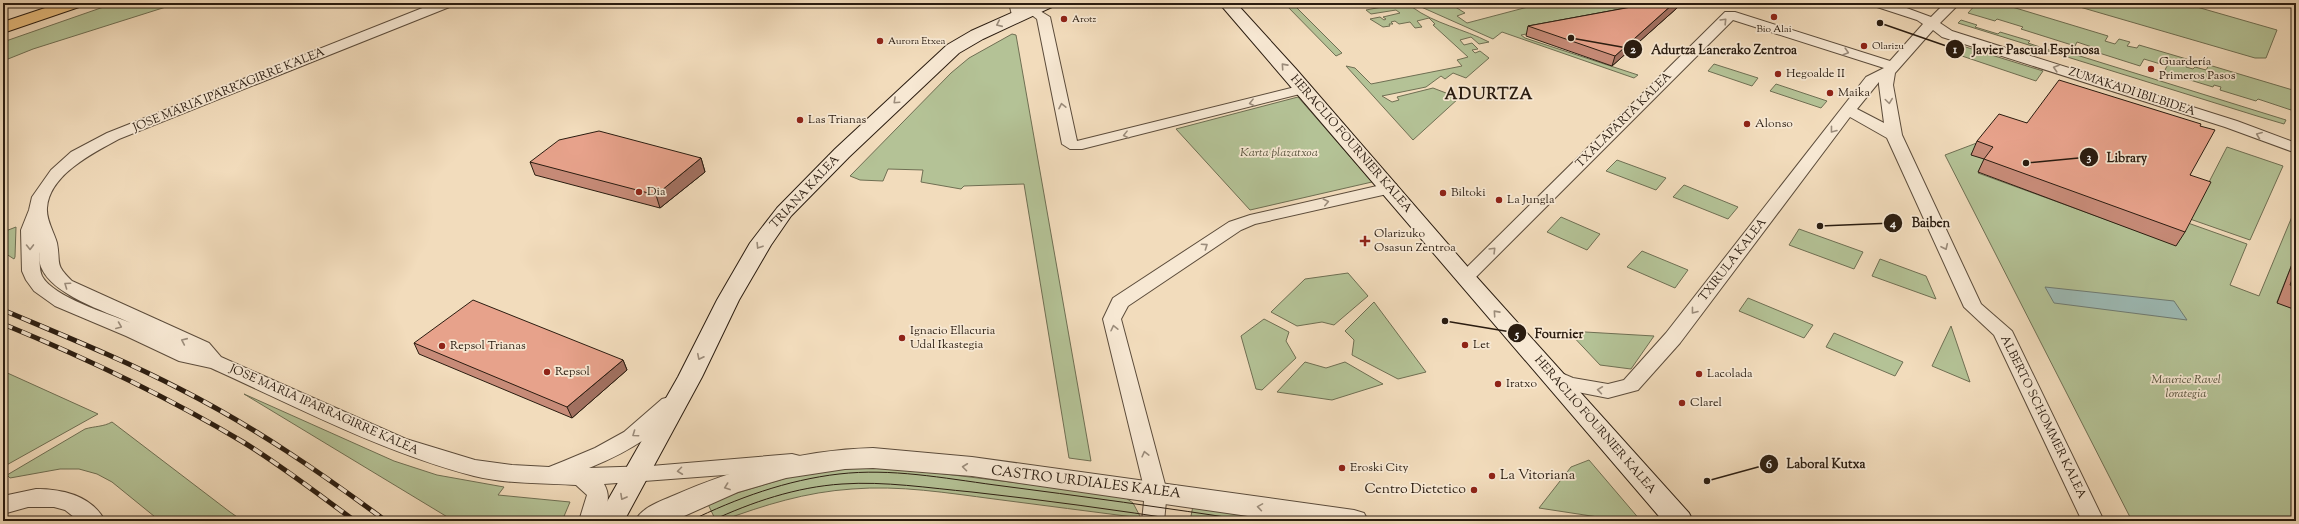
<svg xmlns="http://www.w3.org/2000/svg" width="2299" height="524" font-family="'Sorts Mill Goudy',serif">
  <rect width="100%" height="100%" fill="#f2dcbc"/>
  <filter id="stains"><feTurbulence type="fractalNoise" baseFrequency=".005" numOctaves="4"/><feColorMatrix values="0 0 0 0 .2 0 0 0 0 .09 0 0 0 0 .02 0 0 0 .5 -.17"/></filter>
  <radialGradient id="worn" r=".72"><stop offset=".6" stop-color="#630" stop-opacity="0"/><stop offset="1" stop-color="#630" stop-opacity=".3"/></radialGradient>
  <g fill="#b4c296" stroke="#6f6f53">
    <polygon points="115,3 194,3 182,7 169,6 33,49 3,61 3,42"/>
    <polygon points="1284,3 1292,3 1342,53 1336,56"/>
    <path d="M1403,3H1440L1443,5L1449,3L1465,13L1457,16L1467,23L1543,3H1645L1655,11L1521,35L1525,38L1638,75L1634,78L1502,32L1493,39L1419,6L1412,7C1435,24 1464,29 1489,42L1479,44L1471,37L1460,40L1464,45L1472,43L1478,49L1472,50L1475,53L1480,51L1489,58L1466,78L1453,73L1445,79L1441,76L1426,87L1382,96L1392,102L1399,100L1397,97L1433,88L1459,98L1413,140L1346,66L1355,68L1371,84L1462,66L1457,60L1468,57L1433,25L1435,24L1429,18L1417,21L1422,27L1415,28L1410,22L1399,24L1395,21L1391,22L1393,24H1389L1390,26L1383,27L1370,19L1380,17L1384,20L1386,19L1383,17L1400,13L1396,10L1371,14L1366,10Z"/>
    <polygon points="1977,3 1999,3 2108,36 2105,41 2115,44 2119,39 2130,42 2127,46 2137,48 2139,45 2190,60 2186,67 2193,69 2195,67 2206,70 2209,65 2296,91 2296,99 2291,110 2258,99 2256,101 2220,90 2221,87 2214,85 2213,87 2164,72 2167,66 2144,59 2140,66 2096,52 2098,49 2077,42 2075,46 2021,29 2023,27 1997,19 1995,21 1968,13"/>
    <polygon points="2066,3 2097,3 2120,6 2130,3 2183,3 2277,30 2266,58 2255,58"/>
    <polygon points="1961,20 1977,25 1975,27 1998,34 2000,32 2030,41 2028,43 2052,51 2054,48 2286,120 2284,124 2257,116 1958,23"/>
    <polygon points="1012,34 1016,35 1091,461 1069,458 1024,184 964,186 961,189 921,182 923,170 888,169 883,181 860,180 850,176 951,73 969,58"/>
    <polygon points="1956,44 2043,71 2036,81 1959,55 1951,48"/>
    <polygon points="1714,64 1758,78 1752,86 1708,71"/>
    <polygon points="1776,84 1827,101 1821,108 1770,91"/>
    <polygon points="1298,97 1372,182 1250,210 1176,129"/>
    <polygon points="1982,141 1971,154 1987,160 1978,173 2176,245 2188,223 2247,244 2230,285 2259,296 2296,207 2296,254 2277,302 2296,310 2296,521 2132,521 1945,155"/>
    <polygon points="2227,147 2283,166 2250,240 2190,219"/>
    <polygon points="1617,160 1666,178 1656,190 1606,171"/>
    <polygon points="1684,185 1738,207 1728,219 1673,197"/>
    <polygon points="1561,217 1600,234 1587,250 1547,232"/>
    <polygon points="16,227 15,257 14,259 3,252 3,232"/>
    <polygon points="1799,229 1863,252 1854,269 1789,245"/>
    <polygon points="1642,251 1688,270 1675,288 1627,267"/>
    <polygon points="1880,259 1926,276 1936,299 1872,276"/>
    <polygon points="1348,273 1368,296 1334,325 1322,322 1297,326 1271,312 1305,279"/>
    <polygon points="1748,298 1813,325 1804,338 1739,311"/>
    <polygon points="1374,302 1426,372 1398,379 1352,355 1354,340 1345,331"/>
    <polygon points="1264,319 1289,332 1286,341 1296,358 1262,390 1256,389 1241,336"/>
    <polygon points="1951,326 1970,382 1932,366"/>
    <polygon points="1568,331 1654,336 1631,369 1600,365"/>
    <polygon points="1834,333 1903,362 1895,376 1826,347"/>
    <polygon points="1305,362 1326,368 1345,362 1383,384 1332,400 1277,392"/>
    <polygon points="3,371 98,414 3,467"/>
    <polygon points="244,394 394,461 437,475 504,487 498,495 570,502 562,521 454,521"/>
    <path d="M112,422L230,512L243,521H160L112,482L97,474L79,469H60L10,478L7,475L85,429C95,426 103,427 112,422Z"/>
    <polygon points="1589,460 1641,521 1624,521 1539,508 1571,467"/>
    <path d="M872,467L929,472L1123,496L1133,503L1141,518C1092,512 1043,505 994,499C948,493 899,485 852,489C806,492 764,505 721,521H716L707,502L793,476L821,471Z"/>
    <polygon points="1193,506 1294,521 1190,521"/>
  </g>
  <polygon fill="#9cbab5" stroke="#6e7b73" points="2045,287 2174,301 2187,320 2054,303"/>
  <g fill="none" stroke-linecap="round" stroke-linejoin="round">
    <g stroke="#5c4c3b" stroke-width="2">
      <g id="minor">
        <path d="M435,3H454L452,6L119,139C93,153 49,175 47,208C46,220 54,232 57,243C61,265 54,263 72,281L209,343L221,357L406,439L475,460L512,465L549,467L564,461L595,448L624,432L662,399L669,397L676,399L679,404C661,435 621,455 589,468L651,466L792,454L800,456L803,462L800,468L792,470L604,484C612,498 606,508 601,521H579L587,495L576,485C543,483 506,484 474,476C382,452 297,407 211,368L179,361L126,336L55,306L34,291L26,280L22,271L21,230L29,210L32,197L51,170L71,152L107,133ZM39,252C40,256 39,263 41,267C52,295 105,311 131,323C109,314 53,297 42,276C39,269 40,260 39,252Z"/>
        <polygon points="1009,3 1023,3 1025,16 1023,19 1013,19"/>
        <path d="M1872,3H1893L1931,17L1945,3H1960L1940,23L1952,31L2237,121L2296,143V153L2225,127L1942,37L1933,30L1895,73L1893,85L1902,135L1981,304L2012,331L2104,521H2082L1994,335L1964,307L1887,138L1850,117L1680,343L1638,390L1608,398L1562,389L1545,381L1542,376L1545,371L1552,369L1573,378L1608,384L1624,380L1666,333L1866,77L1884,68L1733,20L1471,282L1465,284L1459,282L1456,278L1725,12H1735L1890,61L1923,24L1917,20L1874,6ZM1879,82V85L1884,123L1857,109Z"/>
        <polygon points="1032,6 1050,17 1077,141 1303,85 1310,89 1308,92 1082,149 1070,149 1062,144 1037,19 1025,10"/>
        <polygon points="1390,183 1396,184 1398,188 1396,192 1255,224 1241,230 1128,306 1121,319 1167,492 1164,521 1142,521 1145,492 1103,319 1113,298 1229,222 1250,215"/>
        <path d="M36,489C63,489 92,496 105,521H79L65,510L54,507H28L3,514V496Z"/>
      </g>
    </g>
    <g stroke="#5c4c3b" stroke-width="2">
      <path id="tertiary" d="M873,448L972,457L1354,510L1364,513L1368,521H1282L972,476L873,468L845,469L786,478L738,492L673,521H635C642,507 661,501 675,495C738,467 804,450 873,448Z"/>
    </g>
    <g stroke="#2a1c10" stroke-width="2">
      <g id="secondary">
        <polygon points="1034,3 1056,3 1054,6 983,39 959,53 849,157 791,216 771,245 739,300 702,377 624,521 596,521 678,377 717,300 750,243 777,208 835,149 947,45 971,31"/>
        <polygon points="1219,3 1236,3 1296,69 1473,273 1689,513 1693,521 1663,521"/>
      </g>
    </g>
    <g stroke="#2a1c10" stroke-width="2">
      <polygon id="primary" points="60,3 84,3 82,6 3,33 3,22"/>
    </g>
    <use href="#minor" fill="#f7e8d3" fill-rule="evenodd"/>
    <use href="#tertiary" fill="#f7e8d3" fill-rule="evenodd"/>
    <use href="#secondary" fill="#f7e8d3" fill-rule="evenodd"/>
    <use href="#primary" fill="#e9be7e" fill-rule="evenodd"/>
    <g stroke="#2a1c10" stroke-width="1">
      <path d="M690,521C737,498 787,480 839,474C891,468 943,478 995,485C1081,496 1166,508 1252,521"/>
      <path d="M711,521C752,502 796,487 842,484C885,481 928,488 972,492C1044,500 1116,510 1188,521"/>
    </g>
    <g stroke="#2a1c10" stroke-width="5">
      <g id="rail">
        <path d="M3,310C62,335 122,359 180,389C253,426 320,472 386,521"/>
        <path d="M3,324C86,358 166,396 243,442C282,466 318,494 355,521"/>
      </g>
    </g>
    <use href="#rail" stroke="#f7e8d3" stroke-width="3.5" stroke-dasharray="10" stroke-linecap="butt"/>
  </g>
  <g fill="#c78b78" stroke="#2a1c10">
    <polygon points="1653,3 1678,3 1677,8 1612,66 1526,36 1528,26"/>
    <polygon points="2027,123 2200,126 2190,175 2185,232 2176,246 1978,172 1984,159 1971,155 1977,141"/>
    <polygon points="701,158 705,172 660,208 535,175 530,162"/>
    <polygon points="2296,254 2296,310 2277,303"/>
    <polygon points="414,343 623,360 627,370 572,418 419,354"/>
  </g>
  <g fill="#a27161" stroke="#2a1c10">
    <polygon points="1674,3 1678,3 1677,8 1612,66 1615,56"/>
    <polygon points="701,158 705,172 660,208 656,195"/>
    <polygon points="623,360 627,370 572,418 567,407"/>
  </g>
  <g fill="#e7a28b" stroke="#2a1c10">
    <polygon points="1653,3 1674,3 1615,56 1528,26"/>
    <polygon points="2059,80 2201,124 2200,126 2215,130 2190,175 2211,182 2185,232 1984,159 1993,147 1977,141 1999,114 2027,123"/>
    <polygon points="599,131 701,158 656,195 530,162 559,140"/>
    <polygon points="2296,269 2296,287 2290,285"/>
    <polygon points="473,300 623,360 567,407 414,343"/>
  </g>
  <defs><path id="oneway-chevron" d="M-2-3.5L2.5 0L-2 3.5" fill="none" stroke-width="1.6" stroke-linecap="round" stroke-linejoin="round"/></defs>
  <g stroke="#9b8c7b">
    <use href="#oneway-chevron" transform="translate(1724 21) rotate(-46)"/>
    <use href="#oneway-chevron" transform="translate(999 24) rotate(156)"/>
    <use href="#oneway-chevron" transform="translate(1846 52) rotate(17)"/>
    <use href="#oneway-chevron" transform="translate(1284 66) rotate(-132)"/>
    <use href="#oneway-chevron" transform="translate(2056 68) rotate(-163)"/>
    <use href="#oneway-chevron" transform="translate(896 101) rotate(137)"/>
    <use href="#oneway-chevron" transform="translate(1889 101) rotate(82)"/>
    <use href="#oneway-chevron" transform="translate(1252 103) rotate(166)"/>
    <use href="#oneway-chevron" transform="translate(1062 106) rotate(-102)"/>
    <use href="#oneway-chevron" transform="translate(1833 130) rotate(128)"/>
    <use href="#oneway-chevron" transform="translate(1126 135) rotate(166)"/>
    <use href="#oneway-chevron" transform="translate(2259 135) rotate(-158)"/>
    <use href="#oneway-chevron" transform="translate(1326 202) rotate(-13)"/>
    <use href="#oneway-chevron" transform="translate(759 246) rotate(122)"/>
    <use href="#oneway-chevron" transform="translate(1205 246) rotate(-34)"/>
    <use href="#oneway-chevron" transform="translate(30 247) rotate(89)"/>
    <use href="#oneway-chevron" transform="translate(1945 247) rotate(65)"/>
    <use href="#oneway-chevron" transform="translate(1493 250) rotate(-45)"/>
    <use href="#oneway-chevron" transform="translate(67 285) rotate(-145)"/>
    <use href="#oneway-chevron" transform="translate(1694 311) rotate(128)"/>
    <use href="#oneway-chevron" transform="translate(1496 313) rotate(-132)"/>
    <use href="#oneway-chevron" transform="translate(119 326) rotate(22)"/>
    <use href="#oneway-chevron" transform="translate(1114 328) rotate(-103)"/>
    <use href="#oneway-chevron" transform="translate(184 341) rotate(-156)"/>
    <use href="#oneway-chevron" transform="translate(700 357) rotate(116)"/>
    <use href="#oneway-chevron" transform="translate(1600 390) rotate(-172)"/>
    <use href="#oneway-chevron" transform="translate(635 434) rotate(145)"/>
    <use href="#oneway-chevron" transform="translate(1145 454) rotate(-104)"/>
    <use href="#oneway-chevron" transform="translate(965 467) rotate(-173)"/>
    <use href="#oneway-chevron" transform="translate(680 471) rotate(173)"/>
    <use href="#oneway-chevron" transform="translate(727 487) rotate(160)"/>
    <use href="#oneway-chevron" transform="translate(623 497) rotate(119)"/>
    <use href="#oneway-chevron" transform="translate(1260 507) rotate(-171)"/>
  </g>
  <g fill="#8f2418" stroke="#f7e8d3" stroke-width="1.5">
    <circle cx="1774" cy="17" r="4"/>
    <circle cx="1064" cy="19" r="4"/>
    <circle cx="880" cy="41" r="4"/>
    <circle cx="1864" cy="46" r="4"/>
    <circle cx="2151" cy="69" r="4"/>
    <circle cx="1778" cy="74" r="4"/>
    <circle cx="1830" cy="93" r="4"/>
    <circle cx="800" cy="120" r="4"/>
    <circle cx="1747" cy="124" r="4"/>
    <circle cx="639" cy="192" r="4"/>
    <circle cx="1443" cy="193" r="4"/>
    <circle cx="1499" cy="200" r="4"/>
    <path d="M1363 235h4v4h4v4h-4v4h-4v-4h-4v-4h4z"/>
    <circle cx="902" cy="338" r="4"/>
    <circle cx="1465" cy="345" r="4"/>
    <circle cx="442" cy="346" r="4"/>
    <circle cx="547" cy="372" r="4"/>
    <circle cx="1699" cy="374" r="4"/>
    <circle cx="1498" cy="384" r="4"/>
    <circle cx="1682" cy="403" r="4"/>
    <circle cx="1342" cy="468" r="4"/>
    <circle cx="1492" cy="476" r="4"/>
    <circle cx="1474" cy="490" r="4"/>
  </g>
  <g text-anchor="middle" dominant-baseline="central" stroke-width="3.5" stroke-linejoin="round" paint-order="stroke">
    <g font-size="10" fill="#2a1c10" stroke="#f7e8d3" text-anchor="start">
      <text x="1072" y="19">Arotz</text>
      <text x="1774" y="29" text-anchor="middle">Bio Alai</text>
      <text x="888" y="41">Aurora Etxea</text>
      <text x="1872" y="46">Olarizu</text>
    </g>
    <g font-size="12" fill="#2a1c10" stroke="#f7e8d3" text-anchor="start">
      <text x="2159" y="62">Guardería<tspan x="2159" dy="14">Primeros Pasos</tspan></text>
      <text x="1786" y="74">Hegoalde II</text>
      <text x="1838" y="93">Maika</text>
      <text x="808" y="120">Las Trianas</text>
      <text x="1755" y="124">Alonso</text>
      <text x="647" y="192">Dia</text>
      <text x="1451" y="193">Biltoki</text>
      <text x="1507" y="200">La Jungla</text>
      <text x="1374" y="234">Olarizuko<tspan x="1374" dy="14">Osasun Zentroa</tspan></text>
      <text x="910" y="331">Ignacio Ellacuria<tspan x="910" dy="14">Udal Ikastegia</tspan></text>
      <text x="1473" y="345">Let</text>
      <text x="450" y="346">Repsol Trianas</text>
      <text x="555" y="372">Repsol</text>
      <text x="1707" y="374">Lacolada</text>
      <text x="1506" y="384">Iratxo</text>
      <text x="1690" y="403">Clarel</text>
      <text x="1350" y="468">Eroski City</text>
    </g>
    <g font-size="12" fill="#2a1c10" stroke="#f7e8d3">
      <text transform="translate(229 90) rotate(-22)">JOSE MARIA IPARRAGIRRE KALEA</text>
      <text transform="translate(2132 92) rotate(18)">ZUMAKADI IBILBIDEA</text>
      <text transform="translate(1624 120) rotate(-45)">TXALAPARTA KALEA</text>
      <text transform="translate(1351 144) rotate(49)">HERACLIO FOURNIER KALEA</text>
      <text transform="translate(805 192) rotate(-47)">TRIANA KALEA</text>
      <text transform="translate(1733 260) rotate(-52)">TXIRULA KALEA</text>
      <text transform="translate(324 410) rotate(24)">JOSE MARIA IPARRAGIRRE KALEA</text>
      <text transform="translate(2043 417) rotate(64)">ALBERTO SCHOMMER KALEA</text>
      <text transform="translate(1595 425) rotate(49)">HERACLIO FOURNIER KALEA</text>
    </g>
    <g font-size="12" font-style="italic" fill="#534e38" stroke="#f7e8d3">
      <text x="1279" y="153">Karta plazatxoa</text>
      <text x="2186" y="380">Maurice Ravel<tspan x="2186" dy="14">lorategia</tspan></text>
    </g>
    <g font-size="14" fill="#2a1c10" stroke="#f7e8d3" text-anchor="start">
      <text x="1500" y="476">La Vitoriana</text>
      <text x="1466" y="490" text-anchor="end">Centro Dietetico</text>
    </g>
    <g font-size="14" fill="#2a1c10" stroke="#f7e8d3">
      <text transform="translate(1086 483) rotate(7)">CASTRO URDIALES KALEA</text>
    </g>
    <g font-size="16" font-weight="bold" letter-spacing="1" fill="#2a1c10" stroke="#f7e8d3">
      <text x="1489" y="95">ADURTZA</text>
    </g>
  </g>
  <path fill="none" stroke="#2a1c10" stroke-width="1.5" d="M1880 23L1955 49M1571 38L1633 49M2026 163L2089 157M1820 226L1893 223M1445 321L1517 333M1707 481L1769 464"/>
  <g fill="#2a1c10" stroke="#f7e8d3" stroke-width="1.5">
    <circle cx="1880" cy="23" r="4"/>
    <circle cx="1571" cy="38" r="4"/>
    <circle cx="2026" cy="163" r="4"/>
    <circle cx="1820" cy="226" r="4"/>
    <circle cx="1445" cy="321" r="4"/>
    <circle cx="1707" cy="481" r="4"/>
    <circle cx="1955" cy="49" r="10"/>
    <circle cx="1633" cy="49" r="10"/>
    <circle cx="2089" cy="157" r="10"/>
    <circle cx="1893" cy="223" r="10"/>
    <circle cx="1517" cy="333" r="10"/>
    <circle cx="1769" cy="464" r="10"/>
  </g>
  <g font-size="12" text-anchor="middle" font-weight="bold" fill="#fff">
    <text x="1955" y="53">1</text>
    <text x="1633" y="53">2</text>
    <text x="2089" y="161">3</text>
    <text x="1893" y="227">4</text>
    <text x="1517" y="338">5</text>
    <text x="1769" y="468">6</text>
  </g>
  <g font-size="13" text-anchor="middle" font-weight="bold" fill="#2a1c10" stroke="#f7e8d3" stroke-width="3.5" stroke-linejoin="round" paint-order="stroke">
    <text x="2036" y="54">Javier Pascual Espinosa</text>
    <text x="1724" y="54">Adurtza Lanerako Zentroa</text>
    <text x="2127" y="162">Library</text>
    <text x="1931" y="227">Baiben</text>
    <text x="1559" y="338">Fournier</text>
    <text x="1826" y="468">Laboral Kutxa</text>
  </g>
  <rect width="2299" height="524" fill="none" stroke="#f2dcbc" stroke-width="16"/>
  <rect x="4" y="4" width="2291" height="516" fill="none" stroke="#2a1c10" stroke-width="2"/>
  <rect x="8" y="8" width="2283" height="508" fill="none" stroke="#2a1c10"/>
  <rect width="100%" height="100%" filter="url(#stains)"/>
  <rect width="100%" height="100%" fill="url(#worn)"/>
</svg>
